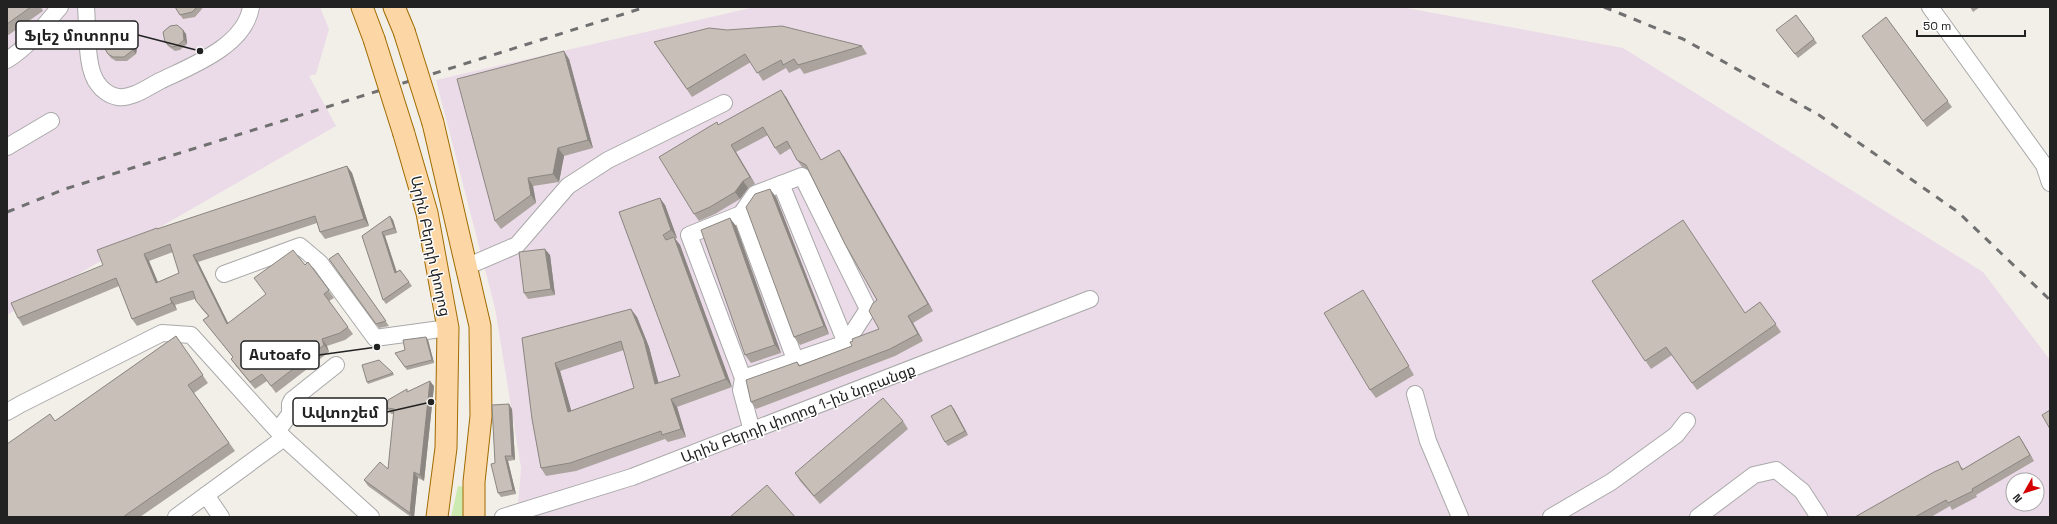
<svg xmlns="http://www.w3.org/2000/svg" width="2057" height="524" font-family="'Space Grotesk','Noto Sans Armenian',sans-serif">
  <rect width="100%" height="100%" fill="#f2efe9"/>
  <g fill="#ebdbe8" fill-rule="evenodd">
    <polygon points="7,7 320,7 329,29 316,74 309,76 336,126 7,315"/>
    <path d="M755,7H1401L1623,48L1983,272L2050,360V517H517L521,468L495,308L436,80ZM2013,480H2037V504H2013Z"/>
  </g>
  <polygon fill="#cdebb0" points="458,486 465,487 464,517 451,517"/>
  <g fill="none" stroke-linecap="round" stroke-linejoin="round">
    <g stroke="#a9a9a9" stroke-width="18">
      <g id="minor">
        <path d="M86,7C88,28 85,68 98,84C102,90 110,96 118,97C132,99 148,87 160,81C191,66 245,46 251,7"/>
        <polyline points="1930,7 2044,165 2050,183"/>
        <path d="M7,60C29,46 43,27 60,7"/>
        <polyline points="7,147 51,121"/>
        <polyline points="741,214 796,362"/>
        <polyline points="466,267 517,245 568,186 608,160 724,103"/>
        <polyline points="224,274 300,246 320,263 375,338 448,328"/>
        <polyline points="743,378 846,343 781,184"/>
        <polyline points="1415,394 1428,441 1460,517"/>
        <polyline points="7,412 21,404 162,333 191,335 284,438 371,517"/>
        <polyline points="278,430 290,414 290,404 292,400 336,365"/>
        <polyline points="752,431 741,390 743,378 689,235 741,214 755,194 802,176 868,309 846,343"/>
        <polyline points="206,495 221,517"/>
        <polyline points="176,517 284,438"/>
        <polyline points="503,517 632,477 1090,299"/>
        <polyline points="1551,517 1611,482 1676,435 1687,421"/>
        <polyline points="1698,517 1754,475 1776,470 1802,491 1819,517"/>
      </g>
    </g>
    <g stroke="#a06b00" stroke-width="23">
      <g id="major">
        <polyline points="362,7 374,39"/>
        <polyline points="394,7 404,31"/>
        <polyline points="433,123 480,326 481,416 474,482 474,517"/>
        <polyline points="404,134 427,213 448,328 446,448 437,517"/>
      </g>
    </g>
    <use href="#minor" stroke="#fff" stroke-width="16"/>
    <use href="#major" stroke="#fcd6a4" stroke-width="21"/>
    <g stroke="#707070" stroke-width="3" stroke-dasharray="8 8" stroke-linecap="butt">
      <polyline points="1604,7 1683,39 1819,115 1958,212 2050,300"/>
      <polyline points="7,212 65,189 646,7"/>
    </g>
    <g stroke="#a06b00" stroke-width="23" stroke-linecap="butt">
      <g id="major-bridge">
        <polyline points="404,31 433,123"/>
        <polyline points="374,39 404,134"/>
      </g>
    </g>
    <use href="#major-bridge" stroke="#fcd6a4" stroke-width="21"/>
  </g>
  <g fill="#aba49e" fill-rule="evenodd">
    <polygon points="7,7 41,7 43,11 7,36"/>
    <polygon points="175,7 203,7 202,9 195,17 183,19"/>
    <polygon points="1970,7 1980,7 1973,12"/>
    <polygon points="1796,15 1817,43 1798,58 1779,34"/>
    <polygon points="1886,17 1952,107 1927,127 1862,36"/>
    <polygon points="129,29 138,43 136,54 127,61 116,61 111,58 108,54"/>
    <polygon points="183,30 186,34 187,44 180,50 175,51 168,46 165,42"/>
    <polygon points="727,30 862,46 867,54 804,74 800,68 789,73 786,68 763,81 751,62 692,97 654,42"/>
    <polygon points="569,59 593,148 564,156 559,182 533,186 536,203 501,229 495,221"/>
    <polygon points="786,97 821,160 839,150 844,157 933,311 913,323 923,341 895,356 756,409 751,402 797,362 800,365 852,346 879,329 877,300 808,170 802,167 797,160 791,148 780,155 775,148 768,135 736,152 755,184 748,188 740,199 715,214 699,221 694,214 718,125"/>
    <path d="M347,166L352,173L369,226L325,239L320,232L317,223L198,262L228,323L308,262L334,298L329,301L353,334L345,340L327,346L329,352L276,393L267,381L255,389L236,366L231,359L233,357L203,320L208,316L201,308L195,299L175,305L177,310L137,326L132,319L119,286L23,326L18,318L103,265L157,228L158,229ZM173,252L179,273L158,282L149,261Z"/>
    <polygon points="776,197 829,334 800,345 794,337"/>
    <path d="M665,205L677,238L675,239L680,245L732,387L677,407L686,437L668,442L665,439L576,471L546,476L541,468L522,338L637,317L649,347L658,383L680,376L619,212ZM624,350L634,388L571,411L560,371Z"/>
    <polygon points="390,216 393,220 397,233 385,236 397,272 400,270 412,286 386,304 383,300 362,236"/>
    <polygon points="736,226 781,353 751,363 745,355"/>
    <polygon points="338,253 389,326 379,328 329,259"/>
    <polygon points="550,255 555,295 528,299 524,293"/>
    <polygon points="1592,281 1745,313 1760,302 1781,332 1697,390 1672,355 1651,369"/>
    <polygon points="1368,298 1414,375 1376,398 1370,390"/>
    <polygon points="176,336 208,383 194,393 235,451 140,517 7,517 55,421"/>
    <polygon points="426,337 428,340 434,363 407,370 395,353 405,350"/>
    <polygon points="393,373 394,375 368,384 367,382"/>
    <polygon points="434,386 424,481 418,478 414,517 411,517 368,486 364,480 388,469 394,414 391,414 387,408 408,391"/>
    <polygon points="512,409 515,460 508,461 516,494 501,497 498,493 495,463"/>
    <polygon points="954,409 968,435 948,446 945,442"/>
    <polygon points="903,421 908,429 820,504 800,481 795,473"/>
    <polygon points="2019,436 2034,461 1976,495 1977,497 1952,510 1950,506 1931,517 1855,517 1962,467 1963,469"/>
  </g>
  <g fill="#8b8681">
    <polygon points="129,29 138,43 136,54 133,50"/>
    <polygon points="183,30 186,34 187,44 184,40"/>
    <polygon points="564,51 569,59 593,148 588,140"/>
    <polygon points="781,90 786,97 825,167"/>
    <polygon points="731,145 736,152 755,184 750,177"/>
    <polygon points="558,148 564,156 559,182 553,174"/>
    <polygon points="839,150 844,157 933,311 928,304"/>
    <polygon points="347,166 352,173 369,226 364,219"/>
    <polygon points="528,178 533,186 536,203 531,195"/>
    <polygon points="743,181 748,188 740,199 735,192"/>
    <polygon points="770,189 776,197 829,334 824,326"/>
    <polygon points="660,198 665,205 677,238 671,230"/>
    <polygon points="390,216 393,220 397,233 394,228"/>
    <polygon points="730,218 736,226 781,353 775,345"/>
    <polygon points="382,232 385,236 398,277 395,273"/>
    <polygon points="674,237 680,245 732,387 726,379"/>
    <polygon points="545,249 550,255 555,295 551,289"/>
    <polygon points="144,254 149,261 161,290 156,283"/>
    <polygon points="193,255 198,262 232,331 227,324"/>
    <polygon points="170,298 175,305 177,310 172,303"/>
    <polygon points="631,309 637,317 649,347 661,392 655,384"/>
    <polygon points="908,316 913,323 923,341 918,334"/>
    <polygon points="426,337 428,340 434,363 432,360"/>
    <polygon points="322,339 327,346 329,352 324,345"/>
    <polygon points="555,363 560,371 574,420 568,412"/>
    <polygon points="430,381 434,386 424,481 420,475"/>
    <polygon points="671,399 677,407 686,437 681,429"/>
    <polygon points="509,404 512,409 515,460 512,456"/>
    <polygon points="951,405 954,409 968,435 965,431"/>
    <polygon points="2019,436 2023,442 2034,461 2030,455"/>
    <polygon points="505,456 508,461 516,494 513,490"/>
    <polygon points="414,472 418,478 414,517 412,517 410,513"/>
  </g>
  <g fill="#c7bfb8" stroke="#8b8681" fill-rule="evenodd">
    <polygon points="7,7 31,7 7,24"/>
    <polygon points="175,7 197,7 192,12 180,15"/>
    <polygon points="1796,15 1814,39 1795,54 1776,30"/>
    <polygon points="1886,17 1948,101 1923,121 1862,36"/>
    <polygon points="177,25 183,30 184,40 177,46 172,47 165,42 163,32 170,26"/>
    <polygon points="113,26 124,26 129,29 135,39 133,50 124,57 113,57 108,54 102,44 105,33"/>
    <polygon points="782,26 862,46 798,65 794,59 783,65 781,60 757,73 745,54 687,89 654,42 709,28 727,30"/>
    <polygon points="564,51 588,140 558,148 553,174 528,178 531,195 495,221 457,79"/>
    <polygon points="781,90 821,160 839,150 928,304 908,316 918,334 890,349 751,402 746,380 797,362 799,366 852,346 850,342 853,341 852,339 879,329 869,311 873,303 877,300 845,244 806,165 797,160 787,141 775,148 763,127 731,145 750,177 743,181 735,192 710,207 694,214 659,157 717,122 718,125"/>
    <path d="M347,166L364,219L320,232L315,216L193,255L227,324L266,294L254,278L293,250L305,265L308,262L329,290L324,294L348,327L340,333L322,339L324,345L271,386L262,374L250,382L231,359L233,357L203,320L209,316L196,301L193,291L170,298L172,303L132,319L116,278L18,318L11,303L103,265L97,250L157,228V229ZM170,244L179,273L156,283L144,254Z"/>
    <polygon points="770,189 824,326 794,337 746,207 755,194"/>
    <path d="M660,198L671,230L663,235L666,240L674,237L726,379L671,399L681,429L662,435L661,431L570,463L541,468L532,419L522,338L631,309L644,340L655,384L680,376L619,212ZM621,341L634,388L568,412L555,363Z"/>
    <polygon points="390,216 394,228 382,232 395,273 400,270 409,282 383,300 362,236"/>
    <polygon points="730,218 775,345 745,355 701,230"/>
    <polygon points="1683,220 1745,313 1760,302 1776,324 1692,383 1666,347 1645,361 1592,281"/>
    <polygon points="545,249 551,289 524,293 519,252"/>
    <polygon points="338,253 386,321 376,324 329,259"/>
    <polygon points="1363,290 1409,366 1370,390 1324,313"/>
    <polygon points="176,336 203,375 188,385 229,443 123,517 7,517 7,444 50,414 55,421"/>
    <polygon points="426,337 432,360 405,367 395,353 405,350 403,340"/>
    <polygon points="379,360 393,373 367,382 362,365"/>
    <polygon points="430,381 420,475 414,472 410,513 364,480 380,462 388,469 394,409 387,408 388,400 407,389 407,392"/>
    <polygon points="883,398 903,421 814,496 795,473"/>
    <polygon points="509,404 512,456 505,456 513,490 498,493 491,464 495,463 492,405"/>
    <polygon points="951,405 965,431 945,442 931,416"/>
    <polygon points="2050,410 2050,429 2042,415"/>
    <polygon points="2019,436 2030,455 1972,489 1973,491 1948,503 1946,500 1915,517 1855,517 1934,472 1958,461 1962,470"/>
    <polygon points="767,485 795,517 730,517"/>
  </g>
  <g text-anchor="middle" dominant-baseline="central" stroke-width="3" stroke-linejoin="round" paint-order="stroke">
    <g font-size="15" fill="#222" stroke="#fff">
      <text transform="translate(431 246) rotate(78)">Արին Բերդի փողոց</text>
      <text transform="translate(798 413) rotate(-21)">Արին Բերդի փողոց 1-ին նրբանցք</text>
    </g>
  </g>
  <path fill="none" stroke="#222" stroke-width="1.5" d="M200 51L138 35M377 347L319 355M431 402L387 412"/>
  <g fill="#222" stroke="#fff" stroke-width="1.5">
    <circle cx="200" cy="51" r="4"/>
    <circle cx="377" cy="347" r="4"/>
    <circle cx="431" cy="402" r="4"/>
  </g>
  <g fill="#fff" stroke="#222" stroke-width="1.5">
    <rect x="16" y="21" width="122" height="28" rx="4"/>
    <rect x="241" y="341" width="78" height="28" rx="4"/>
    <rect x="293" y="398" width="94" height="28" rx="4"/>
  </g>
  <g font-size="16" text-anchor="middle" font-weight="bold" fill="#222">
    <text x="77" y="41">Ֆլեշ մոտորս</text>
    <text x="280" y="360">Autoafo</text>
    <text x="340" y="418">Ավտոշեմ</text>
  </g>
  <rect width="2057" height="524" fill="none" stroke="#222222" stroke-width="16"/>
  <g transform="translate(2025 492) rotate(231)"><circle r="19" fill="#ffffff" stroke="#a7a7a7"/>
  <path d="M0-3L7 15L0 10L-7 15Z" fill="#d40000"/>
  <text y="-6" font-size="11" font-weight="bold" text-anchor="middle" fill="#222222">N</text>
  </g>
  <path d="M1917 30v6h108v-6" fill="none" stroke="#222222" stroke-width="2"/>
  <text x="1923" y="30" font-size="12" fill="#222222" stroke="#ffffff" stroke-width="3" paint-order="stroke">50 m</text>
</svg>
